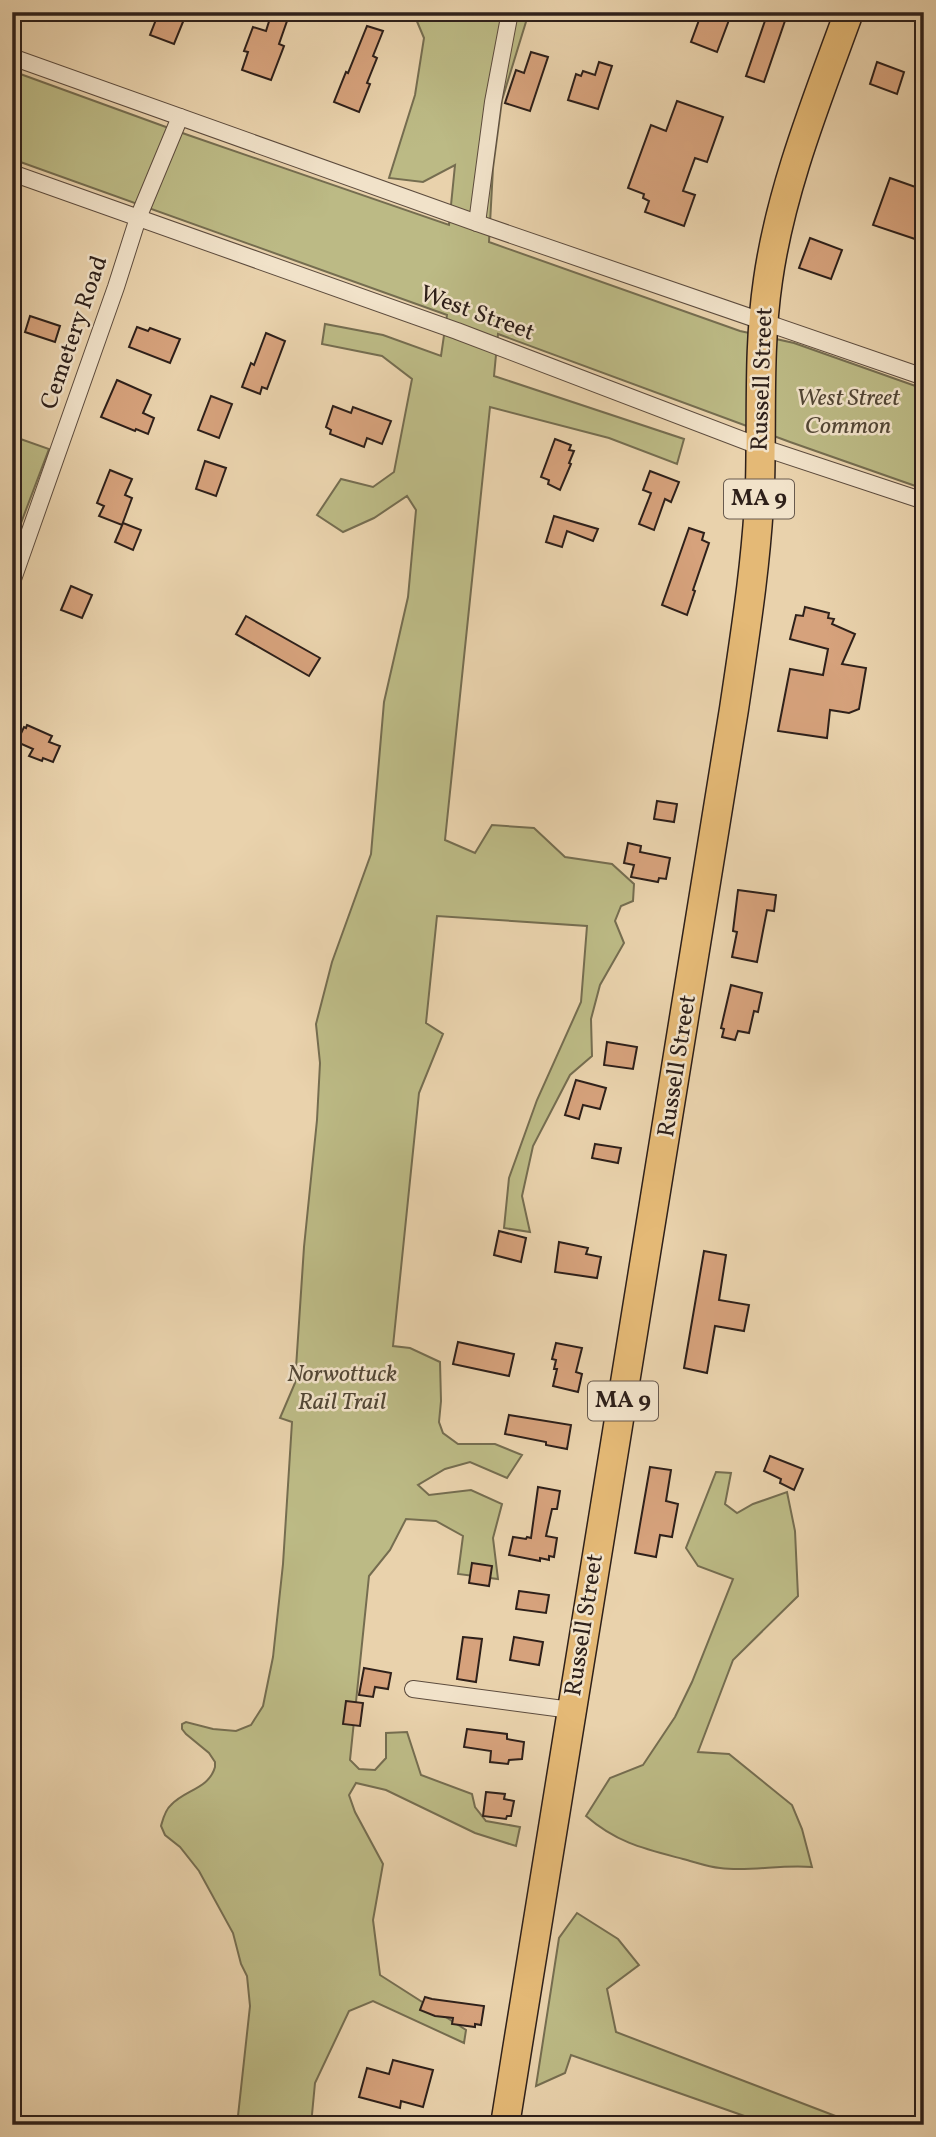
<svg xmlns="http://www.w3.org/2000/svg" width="936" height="2137" font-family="Vollkorn,serif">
  <rect width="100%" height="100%" fill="#e9d2ac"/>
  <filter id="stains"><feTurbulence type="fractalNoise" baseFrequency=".00286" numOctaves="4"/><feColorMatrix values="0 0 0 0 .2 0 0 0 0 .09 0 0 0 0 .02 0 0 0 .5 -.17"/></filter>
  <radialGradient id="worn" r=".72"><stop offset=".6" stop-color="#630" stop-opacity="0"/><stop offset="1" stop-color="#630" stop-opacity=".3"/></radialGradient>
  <g fill="#bcba85" stroke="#756d50" stroke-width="2">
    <path d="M413,12H529L502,100L493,168L489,242L740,331L794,343L924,389V489L790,442L498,334L494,376L684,439L677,464L609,438L490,407L445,840L475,853L492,825L534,828L565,857L612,864L634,884L633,901L621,906L615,921L624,943L600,985L591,1019L592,1056L570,1075L533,1146L522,1196L530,1232L504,1228L509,1178L537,1100L581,1002L587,926L437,916L426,1023L443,1034L419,1093L393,1346L410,1348L440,1362L441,1401L439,1422L443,1433L458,1444H495L522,1455L507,1478L470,1462L445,1469L418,1485L429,1495L471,1490L502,1504L493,1538L498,1579L458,1574L463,1536L436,1521L406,1519L390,1550L369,1576L350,1760L359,1769L375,1770L386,1758V1733L407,1732L421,1775L472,1794L475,1807L486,1821L520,1827L516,1846L475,1833L386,1790L356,1783L349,1795L355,1812L383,1864L373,1920L380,1975L466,2030L464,2043L373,2001L349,2011L315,2083L311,2125H237L250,2006L247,1976L241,1964L233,1933L199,1871L180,1847L165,1835L161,1826C163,1819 165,1810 171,1805C184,1790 209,1789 215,1767V1762L209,1753L186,1734L182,1729V1724L186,1722L213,1729L236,1731L251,1725L263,1706L273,1657L283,1564L292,1422L280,1418L295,1383L304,1247L317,1120L320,1063L316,1024L332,962L371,854L384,702L408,597L416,510L407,496L374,518L343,532L317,515L341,479L373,487L394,472L412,379L382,356L322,344L325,324L383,335L441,356L447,315L12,159V71L188,135L449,225L455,165L423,182L389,178L415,95L424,38Z"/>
    <polygon points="12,436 49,449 21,523 12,520"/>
    <path d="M716,1472L731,1473L725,1504L737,1513L753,1504L787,1492L795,1531L798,1596L733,1660L698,1752L729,1754L792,1805L802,1829L812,1867C781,1864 751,1872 720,1868C708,1867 695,1862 683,1859C645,1849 617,1843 586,1816L610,1778L643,1765L675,1717L692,1682L733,1579L698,1566L686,1548Z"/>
    <polygon points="577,1913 618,1939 639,1965 607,1989 616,2032 859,2125 770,2125 571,2055 565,2073 536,2086 559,1938"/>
  </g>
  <g fill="#d6a27c" stroke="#2e201a" stroke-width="2">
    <polygon points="159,12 187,12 174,44 150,35"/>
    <polygon points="702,12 732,12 717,52 691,42"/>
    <polygon points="768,12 788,12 764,82 746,76"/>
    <polygon points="271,15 287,21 279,44 284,46 271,80 242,70 248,52 244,51 253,27 266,31"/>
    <polygon points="367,26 383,31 373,56 377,58 367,83 370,84 359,112 334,102 346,72 348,73"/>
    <polygon points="531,52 548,57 530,111 505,103 516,70 524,73"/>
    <polygon points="599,62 612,66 598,109 568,100 576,74 581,76 583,71 595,75"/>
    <polygon points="877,62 904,72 897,94 870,84"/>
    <polygon points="677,101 723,117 707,162 695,158 683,191 695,195 684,226 645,212 649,201 643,198 644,194 628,188 651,125 666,131"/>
    <polygon points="890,178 924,190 924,242 873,225"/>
    <polygon points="810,238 842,250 831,279 799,268"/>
    <polygon points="30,316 60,326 55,342 25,332"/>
    <polygon points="137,327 148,331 150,328 180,339 170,363 129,347"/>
    <polygon points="266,333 285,341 267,389 262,387 260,394 242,387 251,363 254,365"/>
    <polygon points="117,380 151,395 143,413 154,418 148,434 136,429 135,431 101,417"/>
    <polygon points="211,396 232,404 219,438 198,430"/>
    <polygon points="333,406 351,413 353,407 391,421 382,444 367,438 364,447 330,434 331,430 326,427"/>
    <polygon points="555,439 571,445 569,450 574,451 569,463 571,464 560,490 548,484 549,480 541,477"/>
    <polygon points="205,461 226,468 216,496 196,489"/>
    <polygon points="110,470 132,479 125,495 132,498 122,525 99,516 104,506 97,503"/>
    <polygon points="650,471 679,482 671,502 665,499 654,530 639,524 651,493 643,490"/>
    <polygon points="554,516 598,529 593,541 567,531 562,547 546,542"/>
    <polygon points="123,523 141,530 133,550 115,542"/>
    <polygon points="689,528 704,533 702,540 709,543 693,590 695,591 687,615 662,605"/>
    <polygon points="71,586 92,595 82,618 61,610"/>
    <polygon points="805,607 829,613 828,618 834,619 832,624 855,634 842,664 866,668 859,709 849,713 830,710 827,738 778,731 790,669 823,675 828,649 790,639 796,615 803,616"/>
    <polygon points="246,616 320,658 309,676 236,634"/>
    <polygon points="27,725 52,736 49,742 60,746 53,762 43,758 42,761 29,756 33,749 17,742 24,727 26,728"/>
    <polygon points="657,801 677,804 674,822 654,819"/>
    <polygon points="628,843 641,846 640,852 670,858 666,879 659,878 658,882 631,877 634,865 624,863"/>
    <polygon points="738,890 776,895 774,911 767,910 757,962 732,957 737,932 733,931"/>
    <polygon points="731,985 762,993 758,1012 754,1011 749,1033 738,1031 735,1040 722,1037 724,1029 721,1028"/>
    <polygon points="607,1042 637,1047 633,1069 604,1065"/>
    <polygon points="576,1080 606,1088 600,1109 583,1105 579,1119 565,1115"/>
    <polygon points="595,1144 621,1148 618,1163 592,1158"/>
    <polygon points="499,1231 526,1238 521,1262 494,1255"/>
    <polygon points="559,1242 588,1248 586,1254 601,1257 597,1278 555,1272"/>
    <polygon points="704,1251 726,1255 719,1300 749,1305 744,1331 715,1326 707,1373 684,1368"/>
    <polygon points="458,1342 514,1354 509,1376 453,1364"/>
    <polygon points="556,1343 582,1348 576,1372 582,1374 578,1392 553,1386 557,1369 554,1369 556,1360 552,1359"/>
    <polygon points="509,1415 571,1425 567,1449 546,1445 546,1442 505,1434"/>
    <polygon points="770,1456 803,1469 794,1490 780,1483 781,1479 764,1471"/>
    <polygon points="650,1467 671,1470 666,1501 678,1504 672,1537 660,1535 656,1557 635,1553"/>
    <polygon points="538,1487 560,1491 557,1509 552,1509 546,1536 557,1538 554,1557 549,1556 549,1560 540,1558 540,1561 509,1555 513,1537 526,1539 527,1537 531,1538"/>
    <polygon points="472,1563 492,1566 489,1586 469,1583"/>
    <polygon points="519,1591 549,1595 546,1613 516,1609"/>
    <polygon points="463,1637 482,1639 476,1682 457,1679"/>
    <polygon points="514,1637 543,1642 539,1665 510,1660"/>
    <polygon points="364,1668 391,1673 388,1689 375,1687 373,1697 359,1695"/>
    <polygon points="346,1701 363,1703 360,1726 343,1724"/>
    <polygon points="467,1729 507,1734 507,1739 524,1742 522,1759 509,1760 508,1764 490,1762 491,1751 464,1747"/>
    <polygon points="486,1792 505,1794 504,1799 514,1801 511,1816 507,1816 506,1819 483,1816"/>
    <polygon points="425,1997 432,1999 484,2006 481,2025 475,2024 475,2027 452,2024 453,2018 435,2016 420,2010"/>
    <polygon points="393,2060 433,2070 423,2107 401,2101 400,2108 359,2097 367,2068 389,2074"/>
  </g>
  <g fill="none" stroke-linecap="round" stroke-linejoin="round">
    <g stroke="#5d4c3e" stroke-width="18">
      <g id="street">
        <polyline points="12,57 477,223 924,377"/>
        <polyline points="12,173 457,331 761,447 924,501"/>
        <polyline points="477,223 493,102 510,12"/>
        <polyline points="12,582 116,287 138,218 180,117"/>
        <polyline points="413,1689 571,1710"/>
      </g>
    </g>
    <g stroke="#2e201a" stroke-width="31">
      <path id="highway" d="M505,2125C580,1653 661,1182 734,709C745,635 757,560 760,485C762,416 758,348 768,280C781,188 817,100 849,12"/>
    </g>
    <use href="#street" stroke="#f1e2c9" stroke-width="16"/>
    <use href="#highway" stroke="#e4b976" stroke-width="28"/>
  </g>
  <g text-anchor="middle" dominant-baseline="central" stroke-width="5" stroke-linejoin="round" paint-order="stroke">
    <g fill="#f1e2c9" stroke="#685a4e" stroke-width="2">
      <rect x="724" y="479.5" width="70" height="39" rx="5"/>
      <rect x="588" y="1381.5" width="70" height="39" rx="5"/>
    </g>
    <g font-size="23" font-weight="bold" fill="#2e201a">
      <text x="759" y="499">MA 9</text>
      <text x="623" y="1401">MA 9</text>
    </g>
    <g font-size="24" fill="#2e201a" stroke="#f1e2c9">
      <text transform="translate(477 314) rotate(20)">West Street</text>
      <text transform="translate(75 333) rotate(-71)">Cemetery Road</text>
      <text transform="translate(763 379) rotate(-88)">Russell Street</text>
      <text transform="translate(678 1066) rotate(-81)">Russell Street</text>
      <text transform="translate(585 1625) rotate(-81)">Russell Street</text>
    </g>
    <g font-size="24" font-style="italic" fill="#524635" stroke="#f1e2c9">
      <text x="848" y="399">West Street<tspan x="848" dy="28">Common</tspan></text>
      <text x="342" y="1375">Norwottuck<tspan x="342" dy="28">Rail Trail</tspan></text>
    </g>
  </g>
  <rect width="936" height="2137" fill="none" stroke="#e9d2ac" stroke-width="42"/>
  <rect x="14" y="14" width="908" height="2109" fill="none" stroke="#2e201a" stroke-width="3.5"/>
  <rect x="21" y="21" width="894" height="2095" fill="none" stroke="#2e201a" stroke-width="2"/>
  <rect width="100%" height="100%" filter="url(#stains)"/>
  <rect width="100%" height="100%" fill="url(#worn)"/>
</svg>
